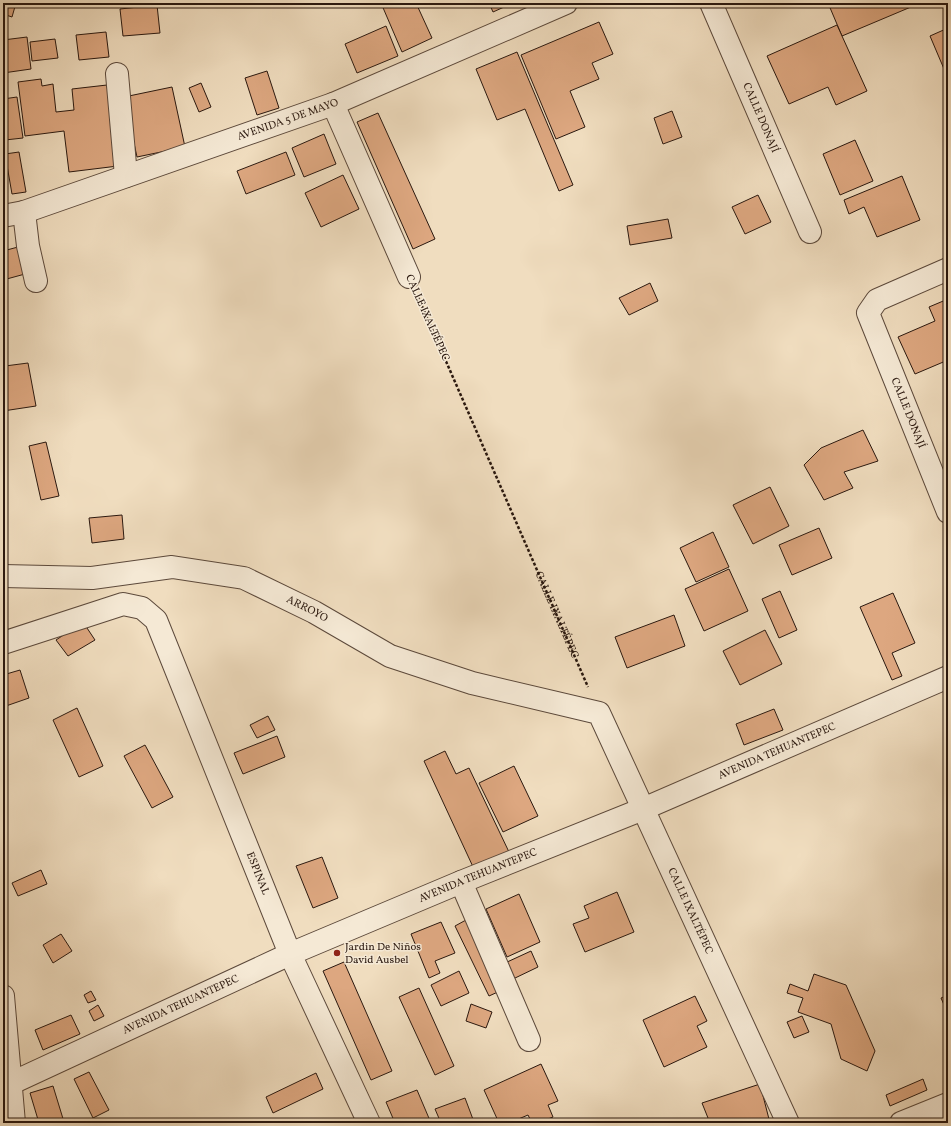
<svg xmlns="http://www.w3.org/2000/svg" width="951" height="1126" font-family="Vollkorn,serif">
  <rect width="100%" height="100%" fill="#f0ddbf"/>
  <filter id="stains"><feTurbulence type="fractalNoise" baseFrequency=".005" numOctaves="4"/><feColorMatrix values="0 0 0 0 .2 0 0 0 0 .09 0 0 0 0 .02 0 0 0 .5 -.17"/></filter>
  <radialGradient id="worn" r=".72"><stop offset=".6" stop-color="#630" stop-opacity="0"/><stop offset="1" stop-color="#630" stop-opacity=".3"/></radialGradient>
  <g fill="#dda780" stroke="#2a180f">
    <polygon points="3,3 16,3 12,17 3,14"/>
    <polygon points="381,3 416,3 432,38 402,52"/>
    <polygon points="489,3 513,3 493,12"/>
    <polygon points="828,3 918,3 918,4 842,36"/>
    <polygon points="157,5 160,33 123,36 120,9"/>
    <polygon points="599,22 613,54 592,63 599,79 570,91 585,127 556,139 521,55"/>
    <polygon points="837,25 867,91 836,105 828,87 789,104 767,56"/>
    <polygon points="386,26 398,56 357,73 345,44"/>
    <polygon points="948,28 948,67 944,69 930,36"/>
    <polygon points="106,32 109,57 79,60 76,35"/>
    <polygon points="27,37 31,69 3,73 3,40"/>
    <polygon points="55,39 58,58 32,61 30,42"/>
    <polygon points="517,52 573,185 559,191 525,109 497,120 476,69"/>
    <polygon points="267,71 279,108 257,115 245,78"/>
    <polygon points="41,79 42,86 53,84 56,112 74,110 72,89 107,85 118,166 69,172 64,131 25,136 18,82"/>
    <polygon points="201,83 211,107 199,112 189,88"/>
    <polygon points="172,87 185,147 137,157 124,97"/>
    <polygon points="17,97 23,138 5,140 3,128 3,99"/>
    <polygon points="672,111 682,137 663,144 654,118"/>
    <polygon points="378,113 435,239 413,249 357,122"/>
    <polygon points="324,134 336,164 304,177 292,148"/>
    <polygon points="855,140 873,181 840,195 823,154"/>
    <polygon points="19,152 26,192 12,194 5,154"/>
    <polygon points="286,152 295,175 246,194 237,171"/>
    <polygon points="343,175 359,209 321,227 305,193"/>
    <polygon points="902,176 920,220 877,237 864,207 849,214 844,200"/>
    <polygon points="758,195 771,222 745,234 732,207"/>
    <polygon points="668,219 672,238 630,245 627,226"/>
    <polygon points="18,247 25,274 3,280 3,251"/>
    <polygon points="650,283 658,301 629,315 619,298"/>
    <polygon points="948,299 948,360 915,374 898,337 935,321 929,307"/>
    <polygon points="3,355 5,366 28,363 36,406 3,411"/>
    <polygon points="863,430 878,461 844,472 853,488 824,500 804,465 821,448"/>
    <polygon points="46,442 59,496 41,500 29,446"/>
    <polygon points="770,487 789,526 753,544 733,505"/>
    <polygon points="122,515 124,539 92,543 89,518"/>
    <polygon points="819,528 832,558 792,575 779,545"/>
    <polygon points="713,532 729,567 696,582 680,548"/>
    <polygon points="729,569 748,611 704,631 685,589"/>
    <polygon points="780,591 797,630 779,638 762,599"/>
    <polygon points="893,593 915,643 892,653 902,676 892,680 860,607"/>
    <polygon points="674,615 685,646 627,668 615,637"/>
    <polygon points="83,622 95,640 68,656 56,640"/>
    <polygon points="765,630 782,664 740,685 723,651"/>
    <polygon points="20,670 29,698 3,707 3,675"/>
    <polygon points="77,708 103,766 79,777 53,720"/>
    <polygon points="774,709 783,730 744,745 736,724"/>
    <polygon points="268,716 275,730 257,738 250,725"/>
    <polygon points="277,736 285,757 243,774 234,753"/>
    <polygon points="145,745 173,797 152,808 124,756"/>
    <polygon points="445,751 456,774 469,768 509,852 474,869 424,761"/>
    <polygon points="514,766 538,816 503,832 479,783"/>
    <polygon points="322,857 338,898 313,908 296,866"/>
    <polygon points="41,870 47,884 18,896 12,883"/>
    <polygon points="617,892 634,932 585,952 573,924 589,918 584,906"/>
    <polygon points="519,894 540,942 507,957 486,909"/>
    <polygon points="466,920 500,991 489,996 455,926"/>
    <polygon points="441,922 455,953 435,961 440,973 429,978 411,934"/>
    <polygon points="61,934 72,951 53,963 43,945"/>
    <polygon points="531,951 538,967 513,979 505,963"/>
    <polygon points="344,962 392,1071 371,1080 323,971"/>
    <polygon points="459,971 469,993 441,1006 431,985"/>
    <polygon points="814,974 846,985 875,1051 867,1071 841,1059 831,1024 798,1012 803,998 787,993 790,984 808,991"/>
    <polygon points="419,988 454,1066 435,1075 399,997"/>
    <polygon points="91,991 96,1000 88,1003 84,995"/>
    <polygon points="948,995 948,1014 941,998"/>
    <polygon points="695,996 707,1021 697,1026 707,1047 664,1067 643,1020"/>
    <polygon points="471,1004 492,1012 486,1028 466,1021"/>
    <polygon points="98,1005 104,1016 94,1021 89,1011"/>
    <polygon points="71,1015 80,1034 43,1050 35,1030"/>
    <polygon points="802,1016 809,1032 794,1038 787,1022"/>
    <polygon points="541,1064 558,1101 548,1105 553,1117 538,1123 532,1123 528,1115 509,1123 499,1123 484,1090"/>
    <polygon points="89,1072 109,1110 93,1118 74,1079"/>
    <polygon points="316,1073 323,1089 273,1113 266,1097"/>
    <polygon points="923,1079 927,1090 890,1106 886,1095"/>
    <polygon points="760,1084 770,1123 710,1123 702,1103"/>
    <polygon points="53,1086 64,1122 59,1123 39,1123 30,1093"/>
    <polygon points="417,1090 431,1123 395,1123 386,1102"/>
    <polygon points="465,1098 474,1122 441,1123 435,1109"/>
  </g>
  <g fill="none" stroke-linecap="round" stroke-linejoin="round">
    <g stroke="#5c493b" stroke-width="24">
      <g id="minor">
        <path id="s2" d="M711,3L810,232"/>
        <polyline points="117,74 126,176"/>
        <polyline points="333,104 409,277"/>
        <polyline points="24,212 28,246 36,281"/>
        <path id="s3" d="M3,216L24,212L333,104L566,3"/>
        <path id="s4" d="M948,269L877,300L868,313L948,512"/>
        <path id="s5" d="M3,576L92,578L172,567L244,578L314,612L390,656L472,683L599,713L788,1123"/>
        <path id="s6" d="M3,643L123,604L142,608L156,620L290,954L369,1123"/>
        <polyline points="461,882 529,1040"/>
        <polyline points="3,996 14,1123"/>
        <path id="s7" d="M3,1087L290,954L461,882L643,809L948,677"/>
        <polyline points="901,1123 948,1104"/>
      </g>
    </g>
    <path stroke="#2a180f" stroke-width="2.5" stroke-dasharray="3 2" stroke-linecap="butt" id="s1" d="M418,297L588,687"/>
    <use href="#minor" stroke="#f5e9d5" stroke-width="22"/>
  </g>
  <circle fill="#8f2418" stroke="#f5e9d5" stroke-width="1.5" cx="337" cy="953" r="4"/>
  <g text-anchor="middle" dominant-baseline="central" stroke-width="3" stroke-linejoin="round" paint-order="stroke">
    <g font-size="11" fill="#2a180f" stroke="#f5e9d5">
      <text stroke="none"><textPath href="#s2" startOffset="125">CALLE DONAJÍ</textPath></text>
      <text stroke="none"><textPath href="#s3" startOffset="301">AVENIDA 5 DE MAYO</textPath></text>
      <text transform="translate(427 318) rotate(66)">CALLE IXALTÉPEC</text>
      <text stroke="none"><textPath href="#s4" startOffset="201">CALLE DONAJÍ</textPath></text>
      <text stroke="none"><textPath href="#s5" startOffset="313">ARROYO</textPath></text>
      <text stroke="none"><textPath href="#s1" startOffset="347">CALLE IXALTÉPEC</textPath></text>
      <text stroke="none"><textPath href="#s7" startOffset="844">AVENIDA TEHUANTEPEC</textPath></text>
      <text stroke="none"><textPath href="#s6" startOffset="437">ESPINAL</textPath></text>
      <text stroke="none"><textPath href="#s7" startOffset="520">AVENIDA TEHUANTEPEC</textPath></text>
      <text stroke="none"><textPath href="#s5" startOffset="843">CALLE IXALTÉPEC</textPath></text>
      <text stroke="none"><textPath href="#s7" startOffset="196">AVENIDA TEHUANTEPEC</textPath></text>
    </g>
    <g font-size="11" fill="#2a180f" stroke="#f5e9d5" text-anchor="start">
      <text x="345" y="947">Jardin De Niños<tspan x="345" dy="13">David Ausbel</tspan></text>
    </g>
  </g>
  <rect width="951" height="1126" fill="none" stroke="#f0ddbf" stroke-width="16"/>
  <rect x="4" y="4" width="943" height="1118" fill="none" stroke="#2a180f" stroke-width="2"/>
  <rect x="8" y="8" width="935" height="1110" fill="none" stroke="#2a180f"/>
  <rect width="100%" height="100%" filter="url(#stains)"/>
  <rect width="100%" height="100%" fill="url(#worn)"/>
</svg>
